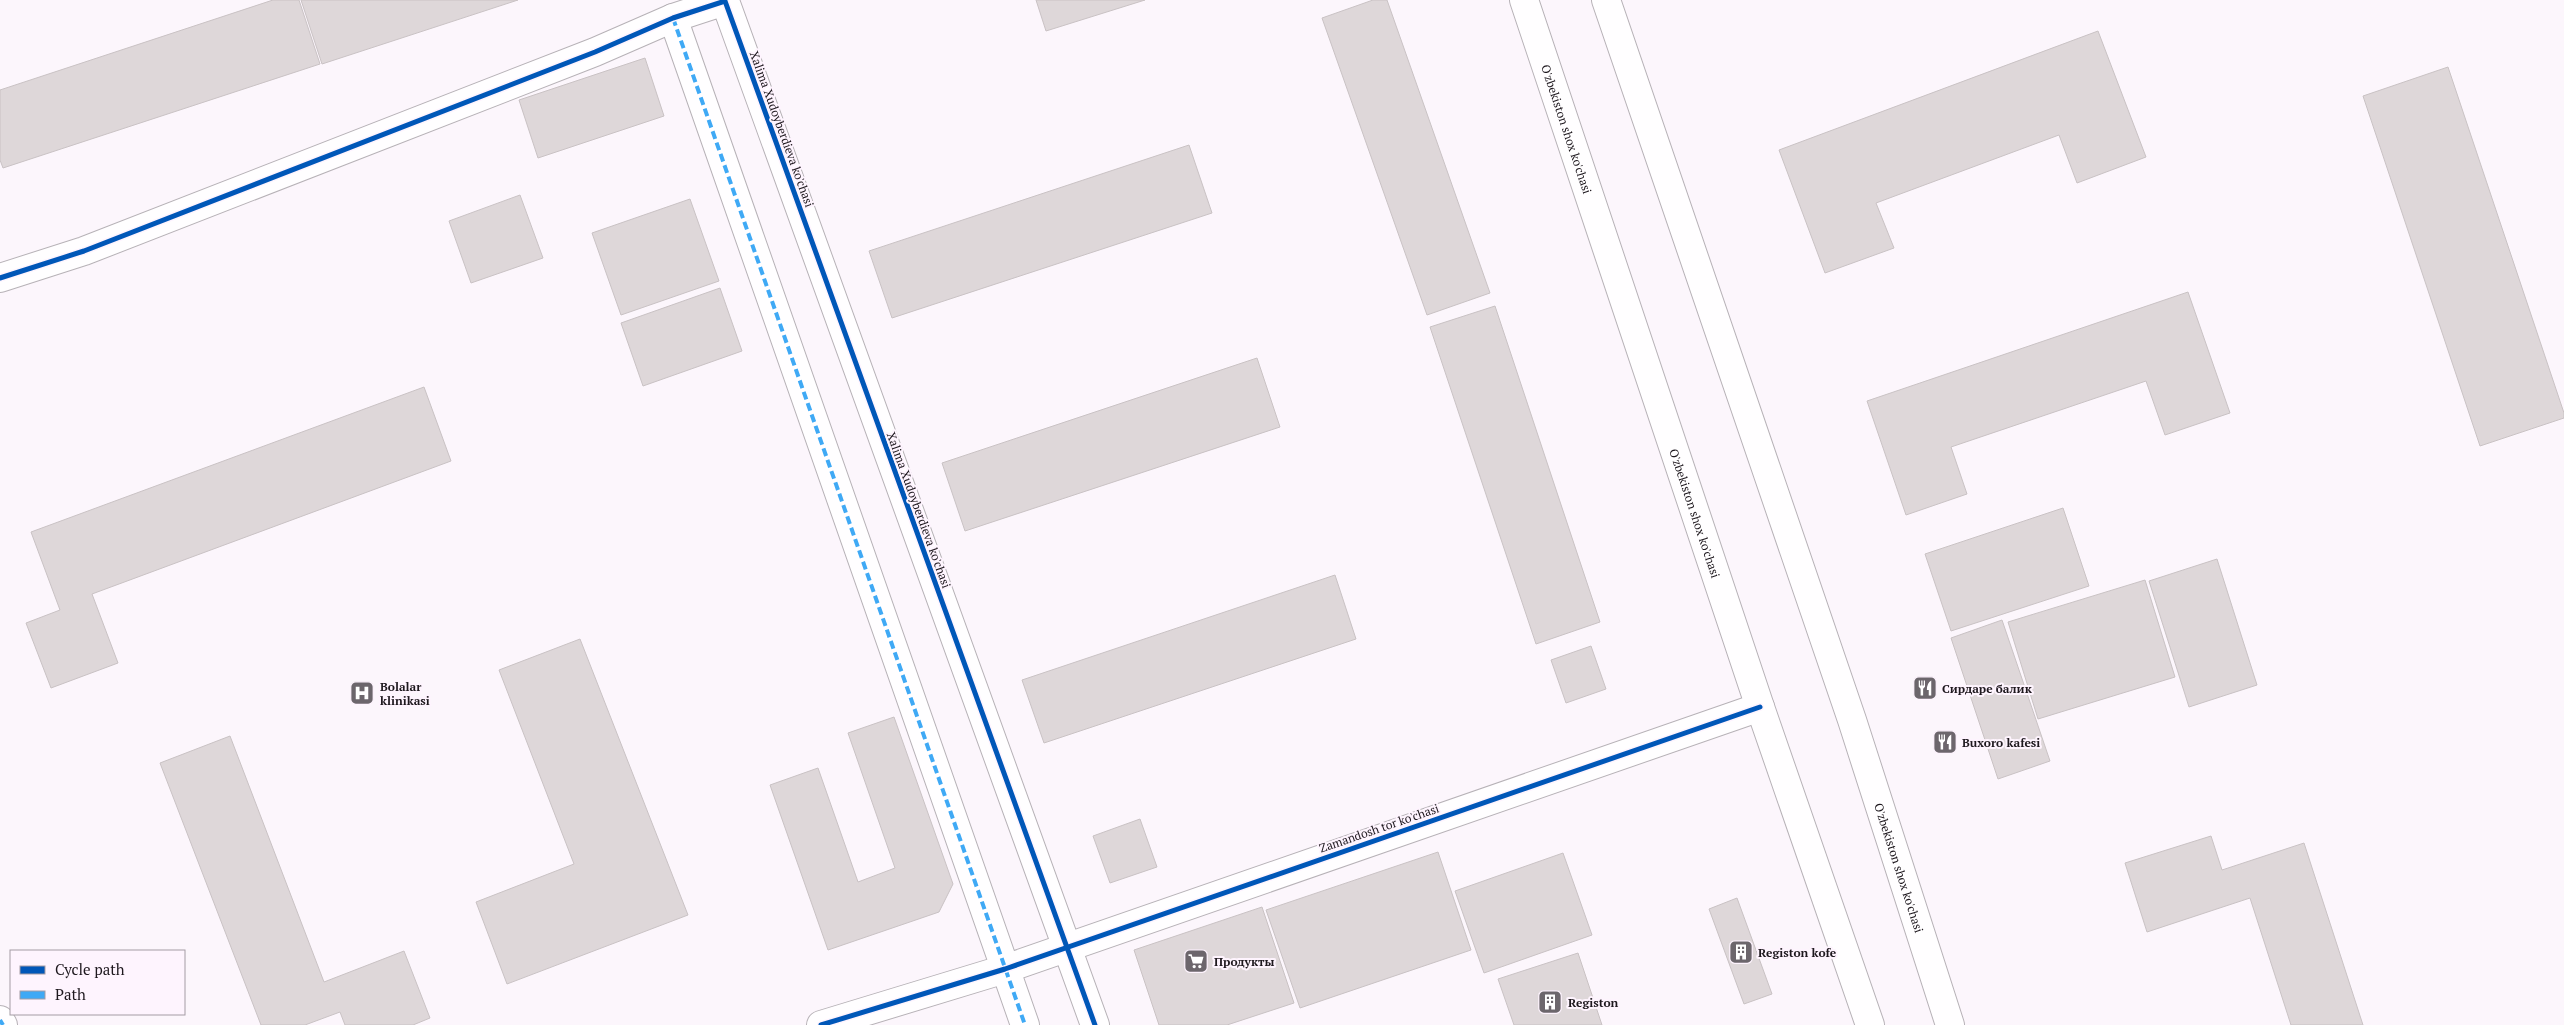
<svg xmlns="http://www.w3.org/2000/svg" width="2564" height="1025" font-family="'PT Serif',serif">
  <rect width="100%" height="100%" fill="#fcf6fc"/>
  <g fill="#ded7d9" stroke="#c9c2c4">
    <polygon points="273,0 299,0 320,64 3,168 0,160 0,90"/>
    <polygon points="301,0 518,0 322,64"/>
    <polygon points="1036,0 1145,0 1046,31"/>
    <polygon points="1373,0 1387,0 1490,293 1427,315 1322,18"/>
    <polygon points="2098,31 2146,157 2077,183 2059,135 1876,203 1894,248 1825,273 1779,150"/>
    <polygon points="645,58 664,116 538,158 519,100"/>
    <polygon points="2448,67 2564,413 2564,418 2480,446 2363,96"/>
    <polygon points="1189,145 1212,213 892,318 869,251"/>
    <polygon points="520,195 543,258 471,283 449,221"/>
    <polygon points="690,199 719,281 621,315 592,233"/>
    <polygon points="720,288 742,351 643,386 621,323"/>
    <polygon points="2188,292 2230,413 2165,435 2146,381 1951,447 1967,494 1906,515 1867,401"/>
    <polygon points="1495,306 1600,622 1536,644 1430,327"/>
    <polygon points="1257,358 1280,427 965,531 942,463"/>
    <polygon points="424,387 451,461 92,594 118,663 51,688 26,623 60,610 31,532"/>
    <polygon points="2063,508 2089,586 1951,631 1925,554"/>
    <polygon points="2217,559 2257,685 2189,707 2149,581"/>
    <polygon points="1335,575 1356,639 1044,743 1022,680"/>
    <polygon points="2145,580 2175,677 2038,719 2008,622"/>
    <polygon points="2002,620 2050,761 1998,779 1951,638"/>
    <polygon points="580,639 688,915 507,984 476,902 574,864 499,670"/>
    <polygon points="1591,646 1606,689 1566,703 1551,660"/>
    <polygon points="894,717 953,884 939,912 828,950 770,785 818,768 858,882 895,868 848,733"/>
    <polygon points="230,736 324,982 404,951 430,1018 413,1025 345,1025 340,1012 305,1025 261,1025 160,763"/>
    <polygon points="1140,819 1157,867 1110,883 1093,836"/>
    <polygon points="2211,836 2222,870 2304,843 2363,1025 2291,1025 2250,898 2147,932 2125,863"/>
    <polygon points="1438,852 1471,950 1300,1008 1266,910"/>
    <polygon points="1563,853 1592,935 1484,973 1455,891"/>
    <polygon points="1737,898 1772,994 1744,1004 1709,909"/>
    <polygon points="1262,907 1294,1003 1227,1025 1159,1025 1134,950"/>
    <polygon points="1578,953 1602,1025 1514,1025 1498,979"/>
  </g>
  <g fill="none" stroke-linecap="round" stroke-linejoin="round">
    <g stroke="#b7b2b7" stroke-width="30">
      <g id="minor">
        <polyline points="673,18 1025,1025"/>
        <polyline points="0,278 84,251 595,52 673,18 725,1 1095,1025"/>
        <polyline points="0,1020 3,1025"/>
        <polyline points="821,1025 1005,969 1760,707"/>
      </g>
    </g>
    <g stroke="#b7b2b7" stroke-width="30">
      <g id="secondary">
        <path id="s1" d="M1524,0L1760,707L1870,1025"/>
        <path id="s2" d="M1606,0L1852,720L1950,1025"/>
      </g>
    </g>
    <use href="#minor" stroke="#fffeff" stroke-width="28"/>
    <use href="#secondary" stroke="#fffeff" stroke-width="28"/>
    <g stroke="#3fa9f5" stroke-width="4" stroke-dasharray="8 4" stroke-linecap="butt">
      <polyline points="673,18 1025,1025"/>
      <polyline points="0,1020 3,1025"/>
    </g>
    <g stroke="#fef4fe" stroke-width="8">
      <g id="cycleway">
        <polyline points="0,278 84,251 595,52 673,18 725,1 1095,1025"/>
        <polyline points="821,1025 1005,969 1760,707"/>
      </g>
    </g>
    <use href="#cycleway" stroke="#0057b8" stroke-width="5"/>
  </g>
  <defs>
    <g id="restaurant-square" transform="scale(1.25)"><rect x="-9" y="-9" width="18" height="18" rx="4" fill="#6c666c" stroke="#fef4fe"/><path d="M-5-6h1v4h1v-4h1v4h1v-4h1v5L-1.5 .5V6h-2V.5L-5-1ZM5-6V6H3V1.5H1.5Q1.5-4 5-6Z" fill="#fff"/></g>
    <g id="hospital-square" transform="scale(1.25)"><rect x="-9" y="-9" width="18" height="18" rx="4" fill="#6c666c" stroke="#fef4fe"/><path d="M-5-5h3v3.5h4V-5h3V5h-3V1.5h-4V5h-3Z" fill="#fff"/></g>
    <g id="building-square" transform="scale(1.25)"><rect x="-9" y="-9" width="18" height="18" rx="4" fill="#6c666c" stroke="#fef4fe"/><path d="M-4-6H4V6H1V3H-1V6H-4ZM-2.5-4.3h1.7v1.8h-1.7ZM.8-4.3h1.7v1.8H.8ZM-2.5-1h1.7V.8h-1.7ZM.8-1h1.7V.8H.8Z" fill="#fff"/></g>
    <g id="supermarket-square" transform="scale(1.25)"><rect x="-9" y="-9" width="18" height="18" rx="4" fill="#6c666c" stroke="#fef4fe"/><path d="M-6-5.5h2.5l.6 2H6L4.5 2H-2.5L-4.4-4H-6ZM-1.5 3.2a1.3 1.3 0 1 0 .1 0ZM3 3.2a1.3 1.3 0 1 0 .1 0Z" fill="#fff"/></g>
  </defs>
  <g fill-rule="evenodd">
    <use href="#restaurant-square" x="1925" y="688"/>
    <use href="#hospital-square" x="362" y="693"/>
    <use href="#restaurant-square" x="1945" y="742"/>
    <use href="#building-square" x="1741" y="952"/>
    <use href="#supermarket-square" x="1196" y="961"/>
    <use href="#building-square" x="1550" y="1002"/>
  </g>
  <g text-anchor="middle" dominant-baseline="central" stroke-width="4" stroke-linejoin="round" paint-order="stroke">
    <g font-size="12" fill="#1e181e" stroke="#fef4fe">
      <text transform="translate(782 129) rotate(70)">Xalima Xudoyberdieva ko'chasi</text>
      <text stroke="none"><textPath href="#s1" startOffset="136">O'zbekiston shox ko'chasi</textPath></text>
      <text transform="translate(919 510) rotate(70)">Xalima Xudoyberdieva ko'chasi</text>
      <text stroke="none"><textPath href="#s1" startOffset="541">O'zbekiston shox ko'chasi</textPath></text>
      <text transform="translate(1379 828) rotate(-19)">Zamandosh tor ko'chasi</text>
      <text stroke="none"><textPath href="#s2" startOffset="916">O'zbekiston shox ko'chasi</textPath></text>
    </g>
    <g font-size="12" font-weight="bold" fill="#1e181e" stroke="#fef4fe" text-anchor="start">
      <text x="380" y="686">Bolalar<tspan x="380" dy="14">klinikasi</tspan></text>
      <text x="1942" y="688">Сирдаре балик</text>
      <text x="1962" y="742">Buxoro kafesi</text>
      <text x="1758" y="952">Registon kofe</text>
      <text x="1214" y="961">Продукты</text>
      <text x="1568" y="1002">Registon</text>
    </g>
  </g>
  <rect x="10" y="950" width="175" height="65" fill="#fef4fe" stroke="#a49ca4"/>
  <rect x="20" y="966" width="25" height="8" fill="#0057b8" stroke="#a49ca4"/>
  <text x="55" y="975" font-size="15" fill="#1e181e">Cycle path</text>
  <rect x="20" y="991" width="25" height="8" fill="#3fa9f5" stroke="#a49ca4"/>
  <text x="55" y="1000" font-size="15" fill="#1e181e">Path</text>
</svg>
